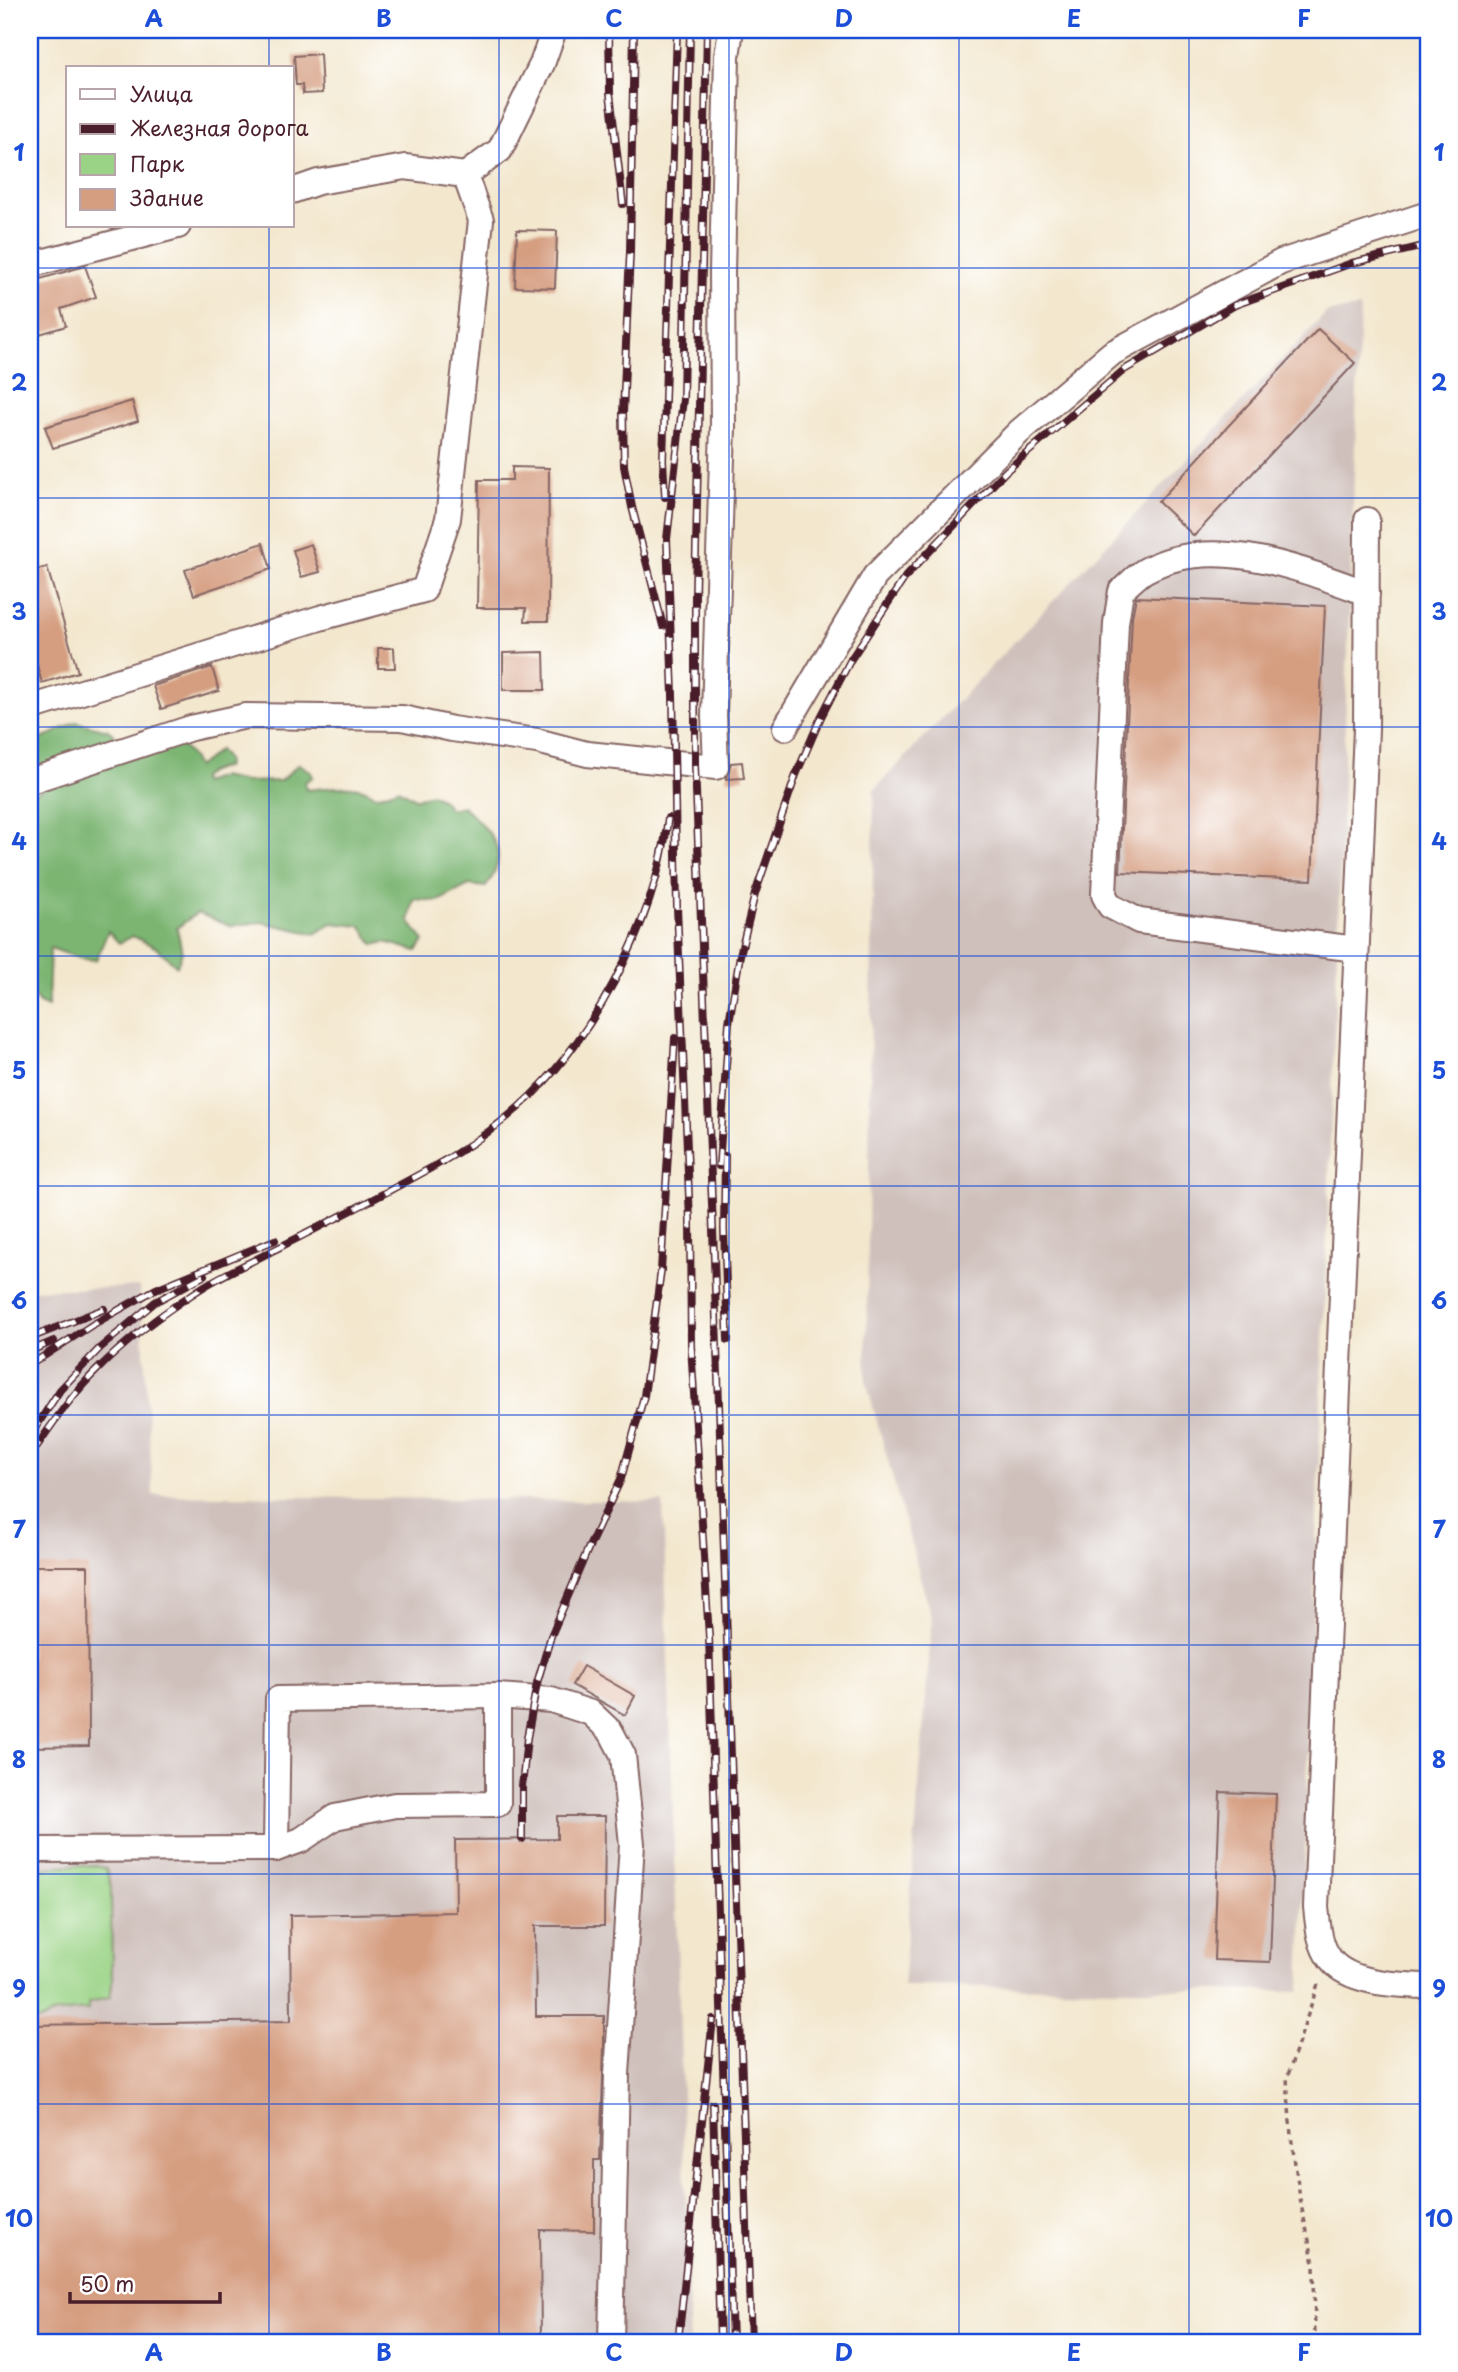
<svg xmlns="http://www.w3.org/2000/svg" width="1458" height="2372" font-family="'Playpen Sans',sans-serif">
  <rect width="100%" height="100%" fill="#fff"/>
  <filter id="ink" filterUnits="userSpaceOnUse"><feTurbulence type="fractalNoise" baseFrequency=".0143" numOctaves="2"/><feDisplacementMap in="SourceGraphic" scale="14" xChannelSelector="R" yChannelSelector="G"/><feConvolveMatrix kernelMatrix="1 2 1 2 8 2 1 2 1" color-interpolation-filters="sRGB"/></filter>
  <filter id="wash" filterUnits="userSpaceOnUse"><feTurbulence type="fractalNoise" baseFrequency=".00686" numOctaves="4" result="noise"/><feDisplacementMap in="SourceGraphic" scale="28" xChannelSelector="R" yChannelSelector="G"/><feGaussianBlur stdDeviation="1.57" result="paint"/><feColorMatrix in="noise" values="0 0 0 0 0 0 0 0 0 0 0 0 0 0 0 0 0 1.4 0 .05"/><feComposite in="paint" operator="in"/></filter>
  <g filter="url(#wash)">
    <rect width="100%" height="100%" fill="#f3e7ce"/>
    <g fill="#cfc0bb">
      <polygon points="1360,308 1300,1991 903,1986 932,1620 866,1381 874,790 1327,312"/>
      <polygon points="140,1287 153,1495 663,1502 690,2342 30,2342 30,1290"/>
    </g>
    <path fill="#9ad385" stroke="#727958" stroke-width="2" d="M94,1865L106,1869L111,1888L112,1985L110,1997L88,2003V2010L56,2013L40,2021L30,2020V1876C46,1863 73,1866 94,1865Z"/>
    <path fill="#7bb572" stroke="#626a4e" stroke-width="2" d="M76,722L108,730L133,752L132,758L145,757L156,746L174,741C186,748 191,755 197,767L219,750L226,759L227,766L210,772L201,778L202,783L221,777L245,782L280,781L299,764L310,771L313,777L305,782L306,790C329,788 358,781 376,796L398,789L417,799L431,794L443,800L449,809L463,806C490,833 513,849 486,887L469,885L438,901L414,899L409,921L424,941L417,951L385,942L374,945L361,926L332,923L315,934L262,922L231,926L197,913L177,928L182,952L177,966L157,948L133,936L119,943L108,931L96,960L82,959L50,948L48,1007L39,1003L30,992V795L61,780L37,762L40,740Z"/>
    <g id="blocks">
      <g fill="#d59e81">
        <polygon points="320,54 322,93 303,94 302,85 296,85 294,56"/>
        <polygon points="517,230 557,231 555,288 515,287"/>
        <polygon points="85,266 96,297 61,309 66,326 30,337 30,282"/>
        <polygon points="1318,329 1355,363 1194,536 1158,502"/>
        <polygon points="132,401 138,421 53,448 45,427"/>
        <polygon points="512,467 549,468 548,621 525,621 526,608 477,608 479,480 512,480"/>
        <polygon points="263,543 271,569 194,595 185,570"/>
        <polygon points="311,544 320,572 301,577 293,550"/>
        <polygon points="47,567 78,672 42,683 30,640 30,572"/>
        <polygon points="1136,597 1325,606 1312,880 1120,872 1132,617"/>
        <polygon points="378,648 394,648 395,668 378,668"/>
        <polygon points="544,652 545,690 503,690 503,653"/>
        <polygon points="212,667 219,691 161,709 153,686"/>
        <polygon points="742,762 744,778 726,779 731,763"/>
        <polygon points="30,1566 88,1566 89,1746 30,1747"/>
        <polygon points="583,1666 635,1696 625,1715 572,1685"/>
        <polygon points="1220,1792 1276,1794 1270,1962 1214,1960"/>
        <polygon points="557,1816 605,1816 604,1926 535,1926 536,2016 604,2016 604,2047 600,2160 594,2160 594,2231 540,2230 541,2342 30,2342 30,2025 291,2021 290,1915 456,1912 455,1840 557,1839"/>
      </g>
    </g>
  </g>
  <g filter="url(#ink)">
    <use href="#blocks" fill-opacity="0" stroke="#856564" stroke-width="2"/>
    <g fill="none" stroke-linecap="round" stroke-linejoin="round">
      <g stroke="#856564" stroke-width="28">
        <g id="minor">
          <polyline points="292,191 318,182 405,167 465,175 500,150 542,64 554,30"/>
          <polyline points="30,265 178,226"/>
          <path d="M1367,520L1366,729L1316,1907C1318,1925 1319,1944 1330,1959C1348,1984 1400,1985 1428,1986"/>
          <polyline points="30,708 320,618 424,590 448,519 481,220 465,175"/>
          <polyline points="785,728 875,576 1019,432 1112,353 1281,262 1428,214"/>
          <polyline points="30,781 191,728 246,716 402,718 452,729 537,741 587,754 716,767 714,715 723,426 722,272 727,56 731,30"/>
          <path d="M1356,949L1139,921L1110,906L1104,895L1116,623L1121,591C1129,584 1137,575 1146,570C1214,533 1300,569 1367,593"/>
          <polyline points="276,1849 278,1699 498,1696"/>
          <polyline points="30,1850 276,1849 301,1840 335,1817 395,1805 498,1804 498,1696 551,1700 591,1713 611,1732 623,1755 632,1844 617,2074 611,2342"/>
        </g>
      </g>
      <polyline stroke="#856564" stroke-width="3.5" stroke-dasharray="5 5" stroke-linecap="butt" points="1315,2342 1314,2263 1301,2205 1291,2136 1287,2078 1319,1981"/>
      <use href="#minor" stroke="#fff" stroke-width="24"/>
      <g stroke="#4a1f2b" stroke-width="8">
        <g id="rail">
          <polyline points="609,30 610,93 623,204"/>
          <polyline points="634,30 630,252 623,413 624,466 632,507 663,626"/>
          <polyline points="690,30 683,399 667,539 673,695 677,907 690,1221 691,1345 709,1637 732,2342"/>
          <polyline points="707,30 695,596 695,765 713,1229 751,2342"/>
          <polyline points="665,497 663,460 677,30"/>
          <polyline points="725,1156 724,1229 728,1340"/>
          <polyline points="719,1166 729,1023 740,955 755,894 796,775 821,717 851,659 906,576 1006,471 1124,370 1235,305 1352,263 1428,245"/>
          <polyline points="30,1338 104,1309"/>
          <polyline points="30,1351 54,1341"/>
          <polyline points="30,1365 92,1325 156,1289 275,1240"/>
          <polyline points="30,1436 60,1390 100,1348 155,1302 205,1275"/>
          <path d="M30,1456C51,1426 71,1395 98,1369C127,1340 163,1313 197,1291C220,1275 248,1264 272,1251C325,1224 379,1197 431,1168C457,1154 483,1137 506,1118C590,1050 655,925 668,818"/>
          <polyline points="522,1839 522,1786 527,1738 537,1683 551,1636 588,1549 621,1479 644,1396 661,1270 675,1038"/>
          <polyline points="713,2104 720,2342"/>
          <polyline points="678,2342 713,2019"/>
        </g>
      </g>
      <use href="#rail" stroke="#fff" stroke-width="5" stroke-dasharray="16" stroke-linecap="butt"/>
    </g>
  </g>
  <path fill="none" stroke="#1d4ed8" stroke-width="2" stroke-opacity="0.55" d="M269,30V68M499,30V2342M729,30V2342M959,30V2342M1189,30V2342M269,226V2342M30,268H1428M30,498H1428M30,727H1428M30,956H1428M30,1186H1428M30,1415H1428M30,1645H1428M30,1874H1428M30,2104H1428"/>
  <rect width="1458" height="2372" fill="none" stroke="#fff" stroke-width="77"/>
  <rect x="66" y="66" width="228" height="161" fill="#ffffff" stroke="#b7a5aa" stroke-width="2"/>
  <rect x="80" y="89" width="35" height="10" fill="#ffffff" stroke="#b7a5aa" stroke-width="2"/>
  <text x="130" y="102" font-size="21" fill="#4a1f2b">Улица</text>
  <rect x="80" y="124" width="35" height="10" fill="#4a1f2b" stroke="#b7a5aa" stroke-width="2"/>
  <text x="130" y="136" font-size="21" fill="#4a1f2b">Железная дорога</text>
  <rect x="80" y="154" width="35" height="21" fill="#9ad385" stroke="#b7a5aa" stroke-width="2"/>
  <text x="130" y="172" font-size="21" fill="#4a1f2b">Парк</text>
  <rect x="80" y="189" width="35" height="21" fill="#d59e81" stroke="#b7a5aa" stroke-width="2"/>
  <text x="130" y="206" font-size="21" fill="#4a1f2b">Здание</text>
  <path d="M70 2292v10h150v-10" fill="none" stroke="#4a1f2b" stroke-width="3.5"/>
  <text x="80" y="2292" font-size="21" fill="#4a1f2b" stroke="#ffffff" stroke-width="5" paint-order="stroke">50 m</text>
  <rect x="38" y="38" width="1382" height="2296" fill="none" stroke="#1d4ed8" stroke-width="2.5"/>
  <g font-size="23" text-anchor="middle" font-weight="bold" fill="#1d4ed8">
    <text x="154" y="27">A</text>
    <text x="384" y="27">B</text>
    <text x="614" y="27">C</text>
    <text x="844" y="27">D</text>
    <text x="1074" y="27">E</text>
    <text x="1304" y="27">F</text>
    <text x="19" y="161">1</text>
    <text x="1439" y="161">1</text>
    <text x="19" y="391">2</text>
    <text x="1439" y="391">2</text>
    <text x="19" y="620">3</text>
    <text x="1439" y="620">3</text>
    <text x="19" y="850">4</text>
    <text x="1439" y="850">4</text>
    <text x="19" y="1079">5</text>
    <text x="1439" y="1079">5</text>
    <text x="19" y="1309">6</text>
    <text x="1439" y="1309">6</text>
    <text x="19" y="1538">7</text>
    <text x="1439" y="1538">7</text>
    <text x="19" y="1768">8</text>
    <text x="1439" y="1768">8</text>
    <text x="19" y="1997">9</text>
    <text x="1439" y="1997">9</text>
    <text x="19" y="2227">10</text>
    <text x="1439" y="2227">10</text>
    <text x="154" y="2361">A</text>
    <text x="384" y="2361">B</text>
    <text x="614" y="2361">C</text>
    <text x="844" y="2361">D</text>
    <text x="1074" y="2361">E</text>
    <text x="1304" y="2361">F</text>
  </g>
</svg>
